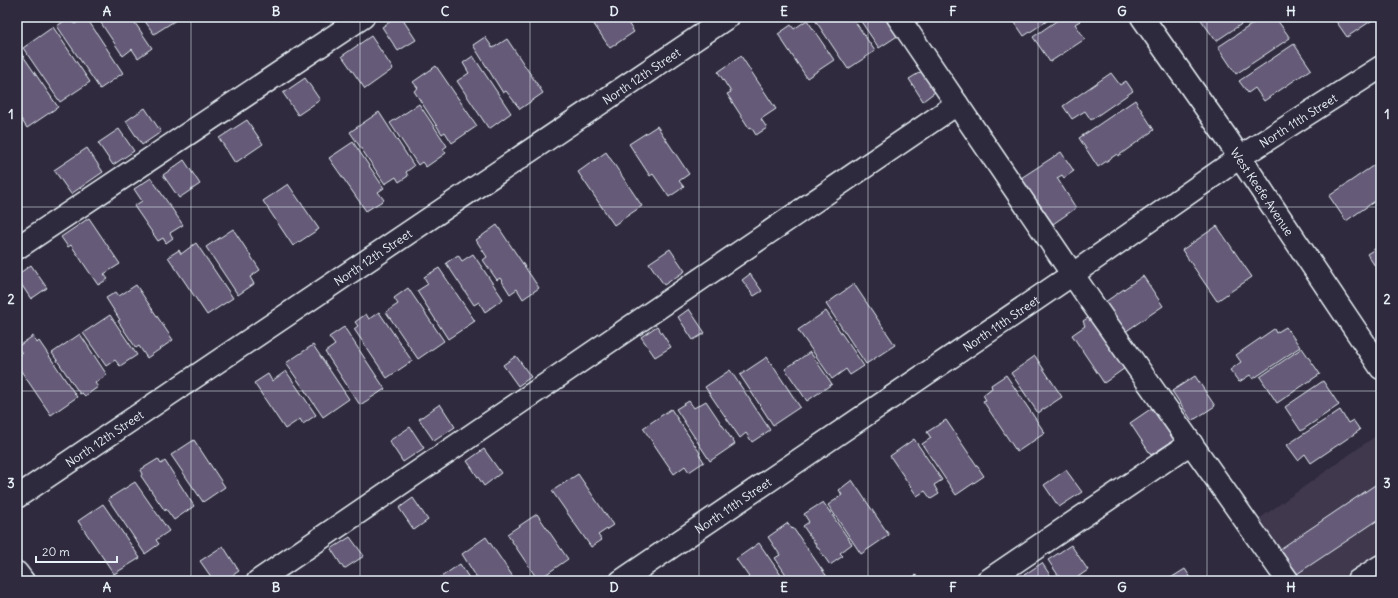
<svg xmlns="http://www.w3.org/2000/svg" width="1398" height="598" font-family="Delius,sans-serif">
  <rect width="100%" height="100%" fill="#2f2a3d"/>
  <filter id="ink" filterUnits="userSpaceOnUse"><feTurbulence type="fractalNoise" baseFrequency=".025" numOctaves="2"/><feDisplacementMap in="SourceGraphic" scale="8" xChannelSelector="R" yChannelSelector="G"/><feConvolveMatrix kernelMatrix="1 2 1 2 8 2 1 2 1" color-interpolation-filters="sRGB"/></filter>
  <g filter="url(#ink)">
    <polygon fill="#3f384e" points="1381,432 1381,581 1288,581 1249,526"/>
    <g fill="#655a77" stroke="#e8f1f8">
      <polygon points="70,17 75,24 86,17 123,73 100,89 57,26"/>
      <polygon points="97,17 131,17 152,48 138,58 132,49 123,56"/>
      <polygon points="142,17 174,17 176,20 154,34"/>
      <polygon points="322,17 333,17 326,22"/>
      <polygon points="397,17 401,17 416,40 398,51 382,27"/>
      <polygon points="589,17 624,17 634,32 610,48"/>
      <polygon points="813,17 852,17 875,51 848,69"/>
      <polygon points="858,17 895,17 905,31 879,48"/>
      <polygon points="913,17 925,17 917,23"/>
      <polygon points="1011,17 1053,17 1024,36"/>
      <polygon points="1062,17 1078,17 1080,21 1075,24 1085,39 1050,62 1033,37"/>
      <polygon points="1199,17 1252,17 1216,41"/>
      <polygon points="1263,17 1275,17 1290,38 1236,74 1218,47"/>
      <polygon points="1333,17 1377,17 1347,37"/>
      <polygon points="807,20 834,60 807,78 778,34 791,25 794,29"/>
      <polygon points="53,27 90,82 60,102 23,48"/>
      <polygon points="371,36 393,69 365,89 342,56"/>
      <polygon points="485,37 493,48 507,39 543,93 520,109 506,91 503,93 473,45"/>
      <polygon points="1294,44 1311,69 1264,101 1255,88 1248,93 1239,81"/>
      <polygon points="19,50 58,107 27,128 17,113 17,52"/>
      <polygon points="473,56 511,113 489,129 457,81 469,73 463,63"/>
      <polygon points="741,56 776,109 761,119 767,128 756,135 751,127 749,128 727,94 731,92 718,72"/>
      <polygon points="436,66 477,126 452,143 445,132 442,134 414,91 418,88 413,82"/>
      <polygon points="922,71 935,92 923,101 909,79"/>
      <polygon points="1111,73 1120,85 1126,81 1133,91 1091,120 1085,111 1072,119 1063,106"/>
      <polygon points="305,78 320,100 298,115 283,93"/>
      <polygon points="1135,100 1154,130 1118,156 1117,154 1098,167 1079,138"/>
      <polygon points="419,104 447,146 443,149 446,153 426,167 422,162 418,165 390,123"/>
      <polygon points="145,108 161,132 142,145 126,121"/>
      <polygon points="379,112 414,166 406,172 408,176 399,182 396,177 385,184 350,132"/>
      <polygon points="247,120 263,144 235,163 219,138"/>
      <polygon points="657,126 689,174 679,181 684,187 669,197 653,174 650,176 629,144"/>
      <polygon points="119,129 134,151 113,165 98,143"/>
      <polygon points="353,142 384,188 378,192 384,200 366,211 329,158"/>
      <polygon points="87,148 103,172 71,194 54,170"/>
      <polygon points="606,152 642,206 614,225 578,172"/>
      <polygon points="1061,152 1074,171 1064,178 1062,175 1057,178 1076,208 1053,224 1021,178"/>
      <polygon points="184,160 200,184 179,198 163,175"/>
      <polygon points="1377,163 1381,169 1381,197 1346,221 1329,196"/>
      <polygon points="151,178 183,225 170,233 173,238 166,243 163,238 158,241 134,206 142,201 134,189"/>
      <polygon points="288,184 319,229 293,246 263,201"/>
      <polygon points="89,218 120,264 104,274 108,279 98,285 71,245 68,247 61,237"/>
      <polygon points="497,225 539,288 523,299 517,289 510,294 500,278 497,280 483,260 487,257 476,240"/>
      <polygon points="1217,226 1252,277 1217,301 1182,250"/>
      <polygon points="233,229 260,270 250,277 254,284 238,295 206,247"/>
      <polygon points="196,243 233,298 207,315 168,257 179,250 181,254"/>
      <polygon points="1381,245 1381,275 1367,254"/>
      <polygon points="670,249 685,271 664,285 649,263"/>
      <polygon points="473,254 503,299 485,312 479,302 474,305 446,263 458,255 462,261"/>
      <polygon points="31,265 47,288 31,299 17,278 17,275"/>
      <polygon points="439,268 475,321 448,339 417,291 428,284 424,277"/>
      <polygon points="750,274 762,291 754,296 742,280"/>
      <polygon points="1143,276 1163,306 1125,332 1105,302"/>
      <polygon points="854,284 895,345 866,364 826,304"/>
      <polygon points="136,285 173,340 147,358 139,346 136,348 118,321 120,320 106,298 116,292 119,296"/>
      <polygon points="408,288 444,341 418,359 386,312 398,304 394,298"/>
      <polygon points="689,309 705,333 693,340 678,317"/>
      <polygon points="826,311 864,366 850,375 846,369 832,379 798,330"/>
      <polygon points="379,312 412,361 387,378 354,329 358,326 355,322 366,314 369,319"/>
      <polygon points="1097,312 1132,363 1104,383 1072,335 1085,326 1083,321"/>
      <polygon points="110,315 137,355 120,366 115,360 106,366 83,333"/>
      <polygon points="657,326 671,347 655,357 641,337"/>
      <polygon points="344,327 385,389 360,405 325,352 335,345 329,337"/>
      <polygon points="1286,327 1300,347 1253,379 1250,375 1239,382 1230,370 1241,362 1236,355 1274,329 1276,333"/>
      <polygon points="80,334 107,375 95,383 98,387 85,396 82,393 80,394 52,353"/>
      <polygon points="33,336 37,343 39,341 77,397 51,415 17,365 17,356 22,353 17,347"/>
      <polygon points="313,345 349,399 323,417 286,363"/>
      <polygon points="1302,348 1320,374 1277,403 1260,377"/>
      <polygon points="810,352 832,384 807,401 785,369"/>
      <polygon points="516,356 531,377 518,386 503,365"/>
      <polygon points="1035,356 1062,397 1038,413 1011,373"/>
      <polygon points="767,357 800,407 773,425 740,375"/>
      <polygon points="730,370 770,430 752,442 746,433 740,438 705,387"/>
      <polygon points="286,371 316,415 303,424 300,419 285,429 254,383 268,374 272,381"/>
      <polygon points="1006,375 1045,433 1017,452 983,401 986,400 983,395 992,388 991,385"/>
      <polygon points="1195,376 1215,406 1192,421 1172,391"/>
      <polygon points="1323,381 1339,405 1301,431 1285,407"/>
      <polygon points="689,401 694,408 706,401 735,444 710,461 676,409"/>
      <polygon points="440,404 455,427 434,441 419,419"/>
      <polygon points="1152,408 1174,440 1151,455 1130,423"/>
      <polygon points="671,409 700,453 699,454 704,462 689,472 685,466 674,474 643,428"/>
      <polygon points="1340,410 1348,423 1353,420 1360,430 1311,463 1305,454 1298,460 1287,445"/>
      <polygon points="946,420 984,476 956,495 922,444 931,438 927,432"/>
      <polygon points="410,427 424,448 403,462 389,441"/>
      <polygon points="914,439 942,480 934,485 939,494 931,499 925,491 917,496 890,456"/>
      <polygon points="194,440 225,487 203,502 171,455"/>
      <polygon points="484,449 501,473 484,486 467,461"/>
      <polygon points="158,459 161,464 165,461 194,506 174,520 166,509 165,511 141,476 142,474 140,470"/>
      <polygon points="1066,470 1082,492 1059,507 1044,485"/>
      <polygon points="578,474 613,525 598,535 602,540 591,547 552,491"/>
      <polygon points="852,480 889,535 861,554 828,505 842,495 839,490"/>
      <polygon points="1381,481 1381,518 1297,574 1280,549"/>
      <polygon points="135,482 169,531 156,540 159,544 145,554 108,499"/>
      <polygon points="413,498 428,520 414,530 399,508"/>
      <polygon points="823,502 852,544 840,553 843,556 830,565 803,526 809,522 804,514"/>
      <polygon points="103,504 140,558 114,574 78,521"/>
      <polygon points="537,514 568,559 538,580 507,534"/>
      <polygon points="788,523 792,529 793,528 830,581 795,581 790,574 787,576 775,558 780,555 768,537"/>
      <polygon points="350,537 364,556 344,569 331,549"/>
      <polygon points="486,537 516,581 479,581 462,554"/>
      <polygon points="759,543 785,581 745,581 749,577 736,559"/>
      <polygon points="1071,545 1088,570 1072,581 1062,581 1048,560"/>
      <polygon points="223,546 239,571 224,581 214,581 200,561"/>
      <polygon points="1042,563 1054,581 1024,581 1021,577"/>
      <polygon points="460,564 471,581 435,581"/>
      <polygon points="1185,569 1193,581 1166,581"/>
      <polygon points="916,575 920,581 908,581"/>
    </g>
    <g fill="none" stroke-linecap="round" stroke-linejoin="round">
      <g stroke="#e8f1f8" stroke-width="25">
        <g id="minor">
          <polyline points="898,17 1090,300 1288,581"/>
          <path id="s1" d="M1142,17L1226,137L1381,368"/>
          <polyline points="17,248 363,17"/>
          <path id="s2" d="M17,497L728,17"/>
          <polyline points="17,573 23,581"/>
          <polyline points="258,581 957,104"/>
          <path id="s3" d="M621,581L1073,274L1240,157L1381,67"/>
          <polyline points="987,581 1191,443"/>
          <polyline points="1358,581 1381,566"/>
        </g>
      </g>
      <use href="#minor" stroke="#2f2a3d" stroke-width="22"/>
    </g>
  </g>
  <path fill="none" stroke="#e8f1f8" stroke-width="1" stroke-opacity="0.55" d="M191,17V581M360,17V581M530,17V581M699,17V581M868,17V581M1038,17V581M1207,17V581M17,207H1381M17,391H1381"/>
  <g text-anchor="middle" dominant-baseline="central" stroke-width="4" stroke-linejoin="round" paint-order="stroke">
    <g font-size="12" fill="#e8f1f8" stroke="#2f2a3d">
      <text stroke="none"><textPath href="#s2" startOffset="753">North 12th Street</textPath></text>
      <text stroke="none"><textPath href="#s3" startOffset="819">North 11th Street</textPath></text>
      <text stroke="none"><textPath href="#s1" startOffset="212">West Keefe Avenue</textPath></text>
      <text stroke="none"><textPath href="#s2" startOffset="429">North 12th Street</textPath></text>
      <text stroke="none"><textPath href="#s3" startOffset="459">North 11th Street</textPath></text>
      <text stroke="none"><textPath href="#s2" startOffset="105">North 12th Street</textPath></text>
      <text stroke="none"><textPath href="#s3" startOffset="135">North 11th Street</textPath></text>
    </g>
  </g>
  <rect width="1398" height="598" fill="none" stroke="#2f2a3d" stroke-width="44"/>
  <path d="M36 556v6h81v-6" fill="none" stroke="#e8f1f8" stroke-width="2"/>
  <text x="42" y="556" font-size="12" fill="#e8f1f8" stroke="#2f2a3d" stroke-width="3" paint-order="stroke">20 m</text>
  <rect x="22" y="22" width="1354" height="554" fill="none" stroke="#e8f1f8" stroke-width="1.5"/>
  <g font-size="13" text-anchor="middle" font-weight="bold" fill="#e8f1f8">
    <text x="107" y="16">A</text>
    <text x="276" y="16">B</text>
    <text x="445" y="16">C</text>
    <text x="614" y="16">D</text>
    <text x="784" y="16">E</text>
    <text x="953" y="16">F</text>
    <text x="1122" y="16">G</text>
    <text x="1291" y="16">H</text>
    <text x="11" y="119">1</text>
    <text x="1387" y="119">1</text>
    <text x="11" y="304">2</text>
    <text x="1387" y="304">2</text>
    <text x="11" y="488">3</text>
    <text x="1387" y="488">3</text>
    <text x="107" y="592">A</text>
    <text x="276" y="592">B</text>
    <text x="445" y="592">C</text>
    <text x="614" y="592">D</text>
    <text x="784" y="592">E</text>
    <text x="953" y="592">F</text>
    <text x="1122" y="592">G</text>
    <text x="1291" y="592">H</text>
  </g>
</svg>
